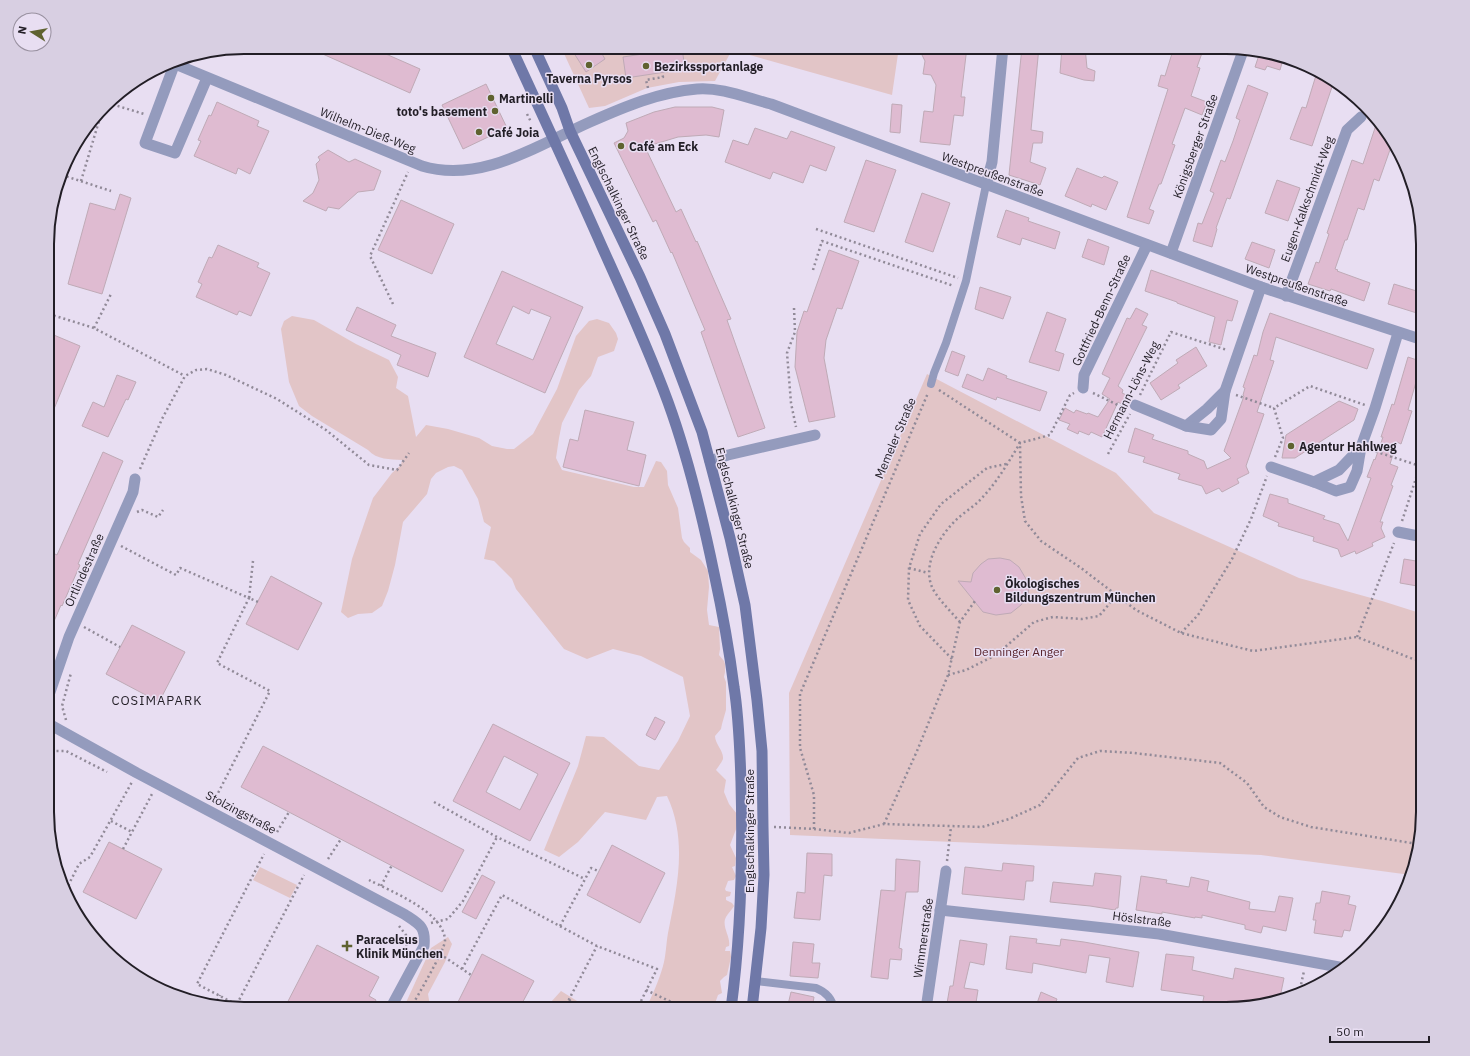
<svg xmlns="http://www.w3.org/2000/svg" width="1470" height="1056" font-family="'IBM Plex Sans',sans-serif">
  <rect width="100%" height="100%" fill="#e8def2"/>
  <g fill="#e2c5c7">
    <polygon points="561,47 899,47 892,95 732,50 715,81 679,82 647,88 605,106 589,108"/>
    <path d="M292,316L314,320L356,344L389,360L398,377L396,388L408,396L416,437L426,425L448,429L479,438L492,446L507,449H514L533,434L557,389L576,336L589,321L597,319L609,323L616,333L618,339L614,351L598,357L591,376L579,390L562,423L559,438L556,458L562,470L634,487H644L656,461L661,462L667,471L668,485L678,508L682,538L684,542L690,548V552L701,560L708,571L709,587L707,610L709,625L719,627L720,649L719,655L724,661L725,664V672L724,677L726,682V710L722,724L721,729L715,736C715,744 724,751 723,759C722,762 718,767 716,770L726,780L724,792L729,804L737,814L738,824L730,845L736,858L735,866L732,867L736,876L734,880L728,881L725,889L726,891L731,892L730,896L726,897V900L732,903L734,906C732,910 728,913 726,917C721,926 731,937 729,946L726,947L725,951H730L731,957L727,975L724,977L720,981L722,993L718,995L713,1009H646C652,995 659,981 663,966C666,956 666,944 668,933C677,888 688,840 667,796L657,797L646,820L605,812L578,842L559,857L544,850L578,766L586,736L604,737L639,766L659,770L678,741L690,716L683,677L641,656L613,649L587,659L564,649L516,589L512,579L494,561L484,559L491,527L484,522L478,499L462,470L454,466L448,467L436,473L431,479L427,494L403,522L395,565L388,591L382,606L372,613L358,614L348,618L341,612L352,559L373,498L392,473L401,465L402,460C390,459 377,460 368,450L312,416L299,406L289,382L281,329L284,321Z"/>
    <polygon points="927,374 1116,473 1154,513 1299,578 1382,601 1423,614 1423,825 1411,875 1261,855 790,835 789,693"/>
    <polygon points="260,867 297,885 290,898 253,880"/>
    <polygon points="448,937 452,944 445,962 428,994 430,1006 432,1009 403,1009 431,948"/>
    <polygon points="561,991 590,1009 547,1009 551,1002"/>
  </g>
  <g fill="#dfbbd1" stroke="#bfaab6" fill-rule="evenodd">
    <polygon points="307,47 370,47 420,69 410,93"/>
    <polygon points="570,47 598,47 605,59 586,72"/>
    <polygon points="918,47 967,47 961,97 965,97 963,116 954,115 950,145 920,142 924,111 933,112 936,85 931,75 923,74 925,61"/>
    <polygon points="1022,47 1039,47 1031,130 1043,132 1042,143 1033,143 1030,162 1046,168 1040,185 1009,175"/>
    <polygon points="1062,47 1085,47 1087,68 1095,71 1094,81 1084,80 1060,73"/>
    <polygon points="1174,47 1185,47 1202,53 1197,67 1200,68 1191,96 1207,102 1202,115 1185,108 1172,144 1175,145 1161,184 1159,184 1149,209 1154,211 1149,224 1127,217 1168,89 1158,86 1161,75 1165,76"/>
    <polygon points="682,48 685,69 626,78 623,57"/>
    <polygon points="1260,52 1284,56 1280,70 1267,66 1265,70 1255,67"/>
    <polygon points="1317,72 1334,81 1312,146 1290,139 1302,107 1306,108"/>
    <polygon points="486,84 507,128 463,149 442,105"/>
    <polygon points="1248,85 1268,93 1230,199 1227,198 1216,228 1217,229 1212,247 1193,241 1198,223 1202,224 1214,193 1210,191 1221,160 1225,162 1233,141 1240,120 1236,118"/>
    <polygon points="217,102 259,121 257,126 269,131 250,174 238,168 236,174 194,156 201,141 198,140 209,115 211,116"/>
    <polygon points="892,104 902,105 900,133 890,132"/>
    <polygon points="675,107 712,107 724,110 719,137 706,135 678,137 645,147 676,212 681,209 696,242 697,241 731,319 727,320 765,428 738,437 701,332 705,330 672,252 671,253 656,220 653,222 614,143 624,138 628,131 626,123 654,112"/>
    <polygon points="1376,125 1392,144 1379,181 1374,179 1364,210 1358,208 1347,240 1345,240 1335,269 1338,270 1337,271 1370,283 1364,301 1331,289 1330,291 1308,284 1316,262 1319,263 1329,234 1327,233 1352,160 1363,164"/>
    <polygon points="755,128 787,139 791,131 835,147 826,171 810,165 803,183 773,172 770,179 725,162 733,140 748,145"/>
    <polygon points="328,150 349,162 355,159 381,171 374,190 358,192 339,209 328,207 326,211 303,201 313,193 319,180 316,164 320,160 318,157"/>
    <polygon points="866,160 896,170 874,232 844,222"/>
    <polygon points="1077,168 1102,178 1104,176 1118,182 1106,210 1092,204 1091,207 1065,196"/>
    <polygon points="1277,180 1300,188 1288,221 1265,213"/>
    <polygon points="922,193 950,203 933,252 905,242"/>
    <polygon points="120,194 131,198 102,294 68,284 90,203 115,210"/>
    <polygon points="401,200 454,224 432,274 378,250"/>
    <polygon points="1006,210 1029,218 1028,221 1060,232 1055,249 1022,238 1020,245 997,237"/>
    <polygon points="1088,239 1109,247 1104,265 1082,257"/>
    <polygon points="1252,242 1275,250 1269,268 1245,259"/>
    <polygon points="218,245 259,263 257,267 270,273 251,316 239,311 237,315 196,297 202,284 198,282 209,257 212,258"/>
    <polygon points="829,250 859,261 842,309 837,308 826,340 824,358 835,417 809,422 795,367 797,332 804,311 807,312"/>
    <polygon points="1151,270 1238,301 1232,321 1227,320 1221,345 1209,342 1215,317 1177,303 1177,302 1145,291"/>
    <path d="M502,271L583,307L545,393L464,357ZM513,306L529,314L531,309L551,317L533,360L496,344Z"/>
    <polygon points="1394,284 1423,293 1423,304 1420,314 1388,304"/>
    <polygon points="980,287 1011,297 1003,319 975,309"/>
    <polygon points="357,307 396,325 391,336 436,353 428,377 397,365 401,355 346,330"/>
    <polygon points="1136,308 1148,314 1142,325 1147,327 1118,386 1123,390 1122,393 1133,398 1129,402 1128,408 1118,402 1102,437 1091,432 1089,435 1079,431 1078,434 1067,429 1070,424 1059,420 1065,408 1074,413 1076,410 1087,414 1088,413 1098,417 1110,399 1102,394 1110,378 1102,374 1127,318 1130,319"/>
    <polygon points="1047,312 1066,319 1055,351 1064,354 1059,371 1029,362"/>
    <polygon points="1270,313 1374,349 1367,369 1276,337 1270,360 1274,361 1257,412 1264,414 1246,466 1249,473 1237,479 1239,483 1222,492 1219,488 1206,494 1202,486 1178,479 1180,474 1143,462 1145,457 1128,452 1135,428 1154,435 1152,439 1188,451 1188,454 1204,461 1207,469 1231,458 1224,451 1244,396 1243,395 1245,388 1243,387 1252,361 1254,355 1257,356 1263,332"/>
    <polygon points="49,333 80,346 49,421"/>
    <polygon points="1196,347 1207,366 1178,385 1180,388 1161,400 1150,383 1178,363 1176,360"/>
    <polygon points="952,351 965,356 958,376 945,371"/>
    <polygon points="1408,357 1423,362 1423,384 1416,382 1408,410 1412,411 1401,444 1397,442 1390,464 1398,467 1391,485 1393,486 1380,522 1383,522 1381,528 1385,537 1372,543 1373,546 1356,554 1355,551 1341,557 1338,549 1313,541 1314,537 1278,526 1279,523 1263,516 1270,494 1288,499 1288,503 1325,516 1323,519 1339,524 1348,541 1371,478 1367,477 1374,459 1375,460 1383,437 1381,437 1392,404 1394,405"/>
    <polygon points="988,368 1007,376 1006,378 1047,392 1040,411 997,397 996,400 962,387 967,374 983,381"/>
    <polygon points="117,375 136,382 128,400 126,399 108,437 82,426 93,402 104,407"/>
    <polygon points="1339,401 1358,409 1354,420 1295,458 1282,458 1286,435"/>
    <polygon points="585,410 634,422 627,450 646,455 639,486 563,467 570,439 578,441"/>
    <polygon points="103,452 123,461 78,564 80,565 62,606 61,605 49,633 49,570 55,554 57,555"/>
    <polygon points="1000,558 1010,560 1019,567 1029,584 1028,596 1021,605 1011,613 996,615 983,612 958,581 971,582 973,573 981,564 988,559"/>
    <polygon points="1404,559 1422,562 1423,587 1400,583"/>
    <polygon points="271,576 322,603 298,650 246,624"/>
    <polygon points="132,625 185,652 159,702 106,674"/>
    <polygon points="655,717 665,722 655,740 646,735"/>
    <path d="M493,724L570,763L530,841L453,801ZM504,756L538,774L520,810L486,792Z"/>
    <polygon points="263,746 464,850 442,892 241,787"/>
    <polygon points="109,842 162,869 136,919 83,892"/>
    <polygon points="612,845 665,873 640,923 587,895"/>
    <polygon points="807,853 832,854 832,876 824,875 820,920 794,918 797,892 805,893"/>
    <polygon points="896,859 920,861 918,892 906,892 899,948 902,949 901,960 890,959 888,979 871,977 881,890 895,891"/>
    <polygon points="1003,863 1034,866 1033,881 1026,881 1024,900 962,894 965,867 1002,871"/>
    <polygon points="1095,873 1121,876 1118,908 1116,908 1115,910 1090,906 1050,902 1053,882 1093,886"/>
    <polygon points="482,875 495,882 476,919 462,912"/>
    <polygon points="1141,876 1167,880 1166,883 1189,887 1191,877 1209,881 1207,891 1250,902 1249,909 1275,912 1279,896 1293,898 1286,931 1263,926 1261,933 1245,929 1245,925 1202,915 1202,918 1195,917 1195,918 1162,912 1162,914 1136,910"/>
    <polygon points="1322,891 1350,896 1348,904 1356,906 1350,931 1344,930 1342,937 1314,933 1316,920 1313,920 1316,903 1320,903"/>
    <polygon points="1010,936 1037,939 1036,943 1060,946 1061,939 1084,942 1139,952 1133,987 1106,982 1110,958 1089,955 1086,973 1033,963 1032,973 1006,969"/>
    <polygon points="960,940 987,944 984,965 970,962 964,988 978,990 975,1009 946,1009 950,986 953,986"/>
    <polygon points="793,942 814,944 812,963 820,963 818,978 790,976"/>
    <polygon points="317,945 379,977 369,996 376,1000 372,1009 284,1009"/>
    <polygon points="482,954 534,981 519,1009 466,1009 457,1004"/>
    <polygon points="1166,954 1194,957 1192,970 1233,979 1235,968 1284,978 1279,1002 1227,1009 1214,1009 1202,1006 1204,996 1161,990"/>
    <polygon points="791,992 814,997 812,1009 787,1009"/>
    <polygon points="1041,992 1057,999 1053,1009 1035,1009"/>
  </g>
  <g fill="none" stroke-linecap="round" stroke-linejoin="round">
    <g stroke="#918a98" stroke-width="2.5" stroke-dasharray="2 3" stroke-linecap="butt">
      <polyline points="659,47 659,51"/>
      <polyline points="648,88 646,80 663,77 662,73"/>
      <polyline points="108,103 144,114"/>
      <polyline points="527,114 531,122"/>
      <polyline points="62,175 111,191"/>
      <polyline points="81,181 102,111"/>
      <polyline points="816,229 958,278"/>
      <polyline points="813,270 822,241 954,286"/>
      <polyline points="393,304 370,256 408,172"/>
      <polyline points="794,308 795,332 787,353 791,403 796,427"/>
      <polyline points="49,314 94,328 185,376"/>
      <polyline points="94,328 111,294"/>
      <polyline points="939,390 1020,443 1021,496 1025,521 1041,541 1081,568 1136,610 1181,633 1253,651 1357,637 1413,659 1423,661"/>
      <polyline points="1093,393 1124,408"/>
      <polyline points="1140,395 1171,332 1227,350"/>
      <polyline points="1236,395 1274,408"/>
      <polyline points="1371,450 1420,466"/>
      <polyline points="1108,454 1130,414"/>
      <polyline points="1275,457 1283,438 1274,408 1310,386 1365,405"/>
      <polyline points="140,469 162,419 185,376 196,370 207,369 226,375 277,399 326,430 369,465 397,470 409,453"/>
      <polyline points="137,512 142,510 158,517 163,510"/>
      <polyline points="1402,521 1420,466 1423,464"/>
      <polyline points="121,546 176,575 180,568 249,598 217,663 270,691 214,801"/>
      <polyline points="253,561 249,598 258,602"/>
      <polyline points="909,568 928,573"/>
      <path d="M960,622C952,613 943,604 936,594C918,569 939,536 958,518C965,512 973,507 979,501C996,484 1008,463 1020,443L1050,435L1070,395L1074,393"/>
      <polyline points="84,627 120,647"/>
      <polyline points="1181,633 1198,615 1232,559 1251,519 1267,476"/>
      <polyline points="1357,637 1394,543"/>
      <polyline points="952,659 920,626 908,600 909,568 920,534 941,504 987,468 1006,464"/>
      <polyline points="948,675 966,670 996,655 1034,622 1053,617 1082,619 1099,616 1116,596"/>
      <polyline points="66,720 62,706 71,673"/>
      <polyline points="49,757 55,751 66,751 107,772"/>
      <polyline points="434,802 497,837 585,879"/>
      <polyline points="111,821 132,832"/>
      <polyline points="884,824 917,751 948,675 960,622 975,601"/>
      <polyline points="774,827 814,829 849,833 884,824 982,827 1009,819 1040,805 1078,758 1100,751 1134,753 1220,763 1247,783 1264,807 1280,817 1311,827 1418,844"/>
      <polyline points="814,829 814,795 800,748 800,694 928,393"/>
      <polyline points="277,832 289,812"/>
      <polyline points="123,849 152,794"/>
      <polyline points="328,859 341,839"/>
      <polyline points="947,861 951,827"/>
      <path d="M369,880C390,891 445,912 445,941C444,951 417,997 410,1009"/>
      <polyline points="381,886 392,865"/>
      <polyline points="66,890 79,864 90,857 132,782"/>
      <polyline points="431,923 448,919 463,901 497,837"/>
      <polyline points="399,926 406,935 407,951"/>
      <polyline points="560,926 591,868 598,871"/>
      <polyline points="440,954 471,975"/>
      <polyline points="462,969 502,895 597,946 657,969 637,1009"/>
      <polyline points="646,990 686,1009"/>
      <polyline points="1299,994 1304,971"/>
      <polyline points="569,1000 583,1009"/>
      <polyline points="237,1004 304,875"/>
      <polyline points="215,1005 220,995"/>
      <polyline points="245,1009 197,984 264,854"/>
      <polyline points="564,1009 597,946"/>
    </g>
    <g stroke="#949bbd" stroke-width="8">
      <polyline points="931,384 934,373 946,343 966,281 986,185"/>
      <path d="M756,981L816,988C826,992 832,998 834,1009"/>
    </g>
    <g stroke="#949bbd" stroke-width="11">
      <polyline points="176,60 145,143 175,153 207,78"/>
      <path d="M175,64L422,166C481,184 538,145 590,122C624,107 659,92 697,89C721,87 747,98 771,104L1261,287L1423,340"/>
      <polyline points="986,185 992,162 1003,47"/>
      <polyline points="1171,253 1244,48"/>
      <polyline points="1286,296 1347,130 1361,117"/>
      <polyline points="1083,388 1084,375 1147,245"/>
      <polyline points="1135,405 1186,426 1207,409 1225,391 1261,287"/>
      <polyline points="1186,426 1211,430 1221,419 1225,391"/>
      <polyline points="710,461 728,455 815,435"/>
      <polyline points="1271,467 1314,482 1339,470 1361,447 1375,408 1398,333"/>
      <polyline points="1314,482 1336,491 1350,487 1357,471 1361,447"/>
      <polyline points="1398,532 1423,537"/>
      <polyline points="49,695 69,637 133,492 135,479"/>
      <path d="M49,724L137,773L404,914C419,924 426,926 424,946L390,1009"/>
      <polyline points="940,910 1159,934 1339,967"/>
      <polyline points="926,1009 946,871"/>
    </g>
    <g stroke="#6f78a8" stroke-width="11">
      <path d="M511,47C542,114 573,181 603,249C626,300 649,350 668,402C688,457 702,515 714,573C722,610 729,648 734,687C739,718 740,751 741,782C743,858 741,934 731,1009"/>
      <polyline points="534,47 562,108 570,131 640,277 665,334 702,432 730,538 745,605 757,700 762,751 763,827 764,875 761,928 752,1009"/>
    </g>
  </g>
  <g fill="#5f6230" stroke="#e8def2" stroke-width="1.5">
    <circle cx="589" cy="65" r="4"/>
    <circle cx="646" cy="66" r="4"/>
    <circle cx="491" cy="98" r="4"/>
    <circle cx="495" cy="111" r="4"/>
    <circle cx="479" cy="132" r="4"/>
    <circle cx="621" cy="146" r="4"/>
    <circle cx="1291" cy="446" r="4"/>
    <circle cx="997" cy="590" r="4"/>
    <path d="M345 940h4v4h4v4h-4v4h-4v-4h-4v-4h4z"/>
  </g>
  <g text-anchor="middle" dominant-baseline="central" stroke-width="3" stroke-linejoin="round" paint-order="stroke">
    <g font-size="12" font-weight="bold" fill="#221e26" stroke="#e8def2" text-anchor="start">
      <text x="654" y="66">Bezirkssportanlage</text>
      <text x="589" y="78" text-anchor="middle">Taverna Pyrsos</text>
      <text x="499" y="98">Martinelli</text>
      <text x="487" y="111" text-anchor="end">toto's basement</text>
      <text x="487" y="132">Café Joia</text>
      <text x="629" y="146">Café am Eck</text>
      <text x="1299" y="446">Agentur Hahlweg</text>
      <text x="1005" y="583">Ökologisches<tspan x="1005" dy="14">Bildungszentrum München</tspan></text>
      <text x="356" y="939">Paracelsus<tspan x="356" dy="14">Klinik München</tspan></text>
    </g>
    <g font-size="12" fill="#221e26" stroke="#e8def2">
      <text transform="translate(368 130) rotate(22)">Wilhelm-Dieß-Weg</text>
      <text transform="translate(1195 146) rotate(-70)">Königsberger Straße</text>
      <text transform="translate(993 174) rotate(20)">Westpreußenstraße</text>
      <text transform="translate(1307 199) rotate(-70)">Eugen-Kalkschmidt-Weg</text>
      <text transform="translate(619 203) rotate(64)">Englschalkinger Straße</text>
      <text transform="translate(1297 285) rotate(19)">Westpreußenstraße</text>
      <text transform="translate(1101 310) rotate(-65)">Gottfried-Benn-Straße</text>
      <text transform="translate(1131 390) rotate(-63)">Hermann-Löns-Weg</text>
      <text transform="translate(895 438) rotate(-67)">Memeler Straße</text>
      <text transform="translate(735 508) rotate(76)">Englschalkinger Straße</text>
      <text transform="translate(84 570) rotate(-66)">Ortlindestraße</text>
      <text transform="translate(241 812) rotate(28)">Stolzingstraße</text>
      <text transform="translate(749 831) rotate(-90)">Englschalkinger Straße</text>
      <text transform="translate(1142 919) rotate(7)">Höslstraße</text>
      <text transform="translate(923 938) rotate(-82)">Wimmerstraße</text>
    </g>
    <g font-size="12" fill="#551e26" stroke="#e8def2">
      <text x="1019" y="651">Denninger Anger</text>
    </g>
    <g font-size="13" letter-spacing="1" fill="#221e26" stroke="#e8def2">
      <text x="157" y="700">COSIMAPARK</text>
    </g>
  </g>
  <path d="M0 0H1470V1056H0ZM244 54H1226A190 190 0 0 1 1416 244V812A190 190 0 0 1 1226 1002H244A190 190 0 0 1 54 812V244A190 190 0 0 1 244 54Z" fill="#d8cfe2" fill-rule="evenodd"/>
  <path fill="none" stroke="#221e26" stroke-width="2" d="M244 54H1226A190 190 0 0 1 1416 244V812A190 190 0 0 1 1226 1002H244A190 190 0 0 1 54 812V244A190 190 0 0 1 244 54Z"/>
  <g transform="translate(32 32) rotate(281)"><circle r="19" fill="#e8def2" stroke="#9991a0"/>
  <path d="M0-3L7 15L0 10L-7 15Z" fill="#5f6230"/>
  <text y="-6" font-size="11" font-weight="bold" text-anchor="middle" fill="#221e26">N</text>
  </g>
  <path d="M1330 1036v6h99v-6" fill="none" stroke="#221e26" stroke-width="2"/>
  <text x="1336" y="1036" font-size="12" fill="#221e26" stroke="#e8def2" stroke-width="3" paint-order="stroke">50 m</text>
</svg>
